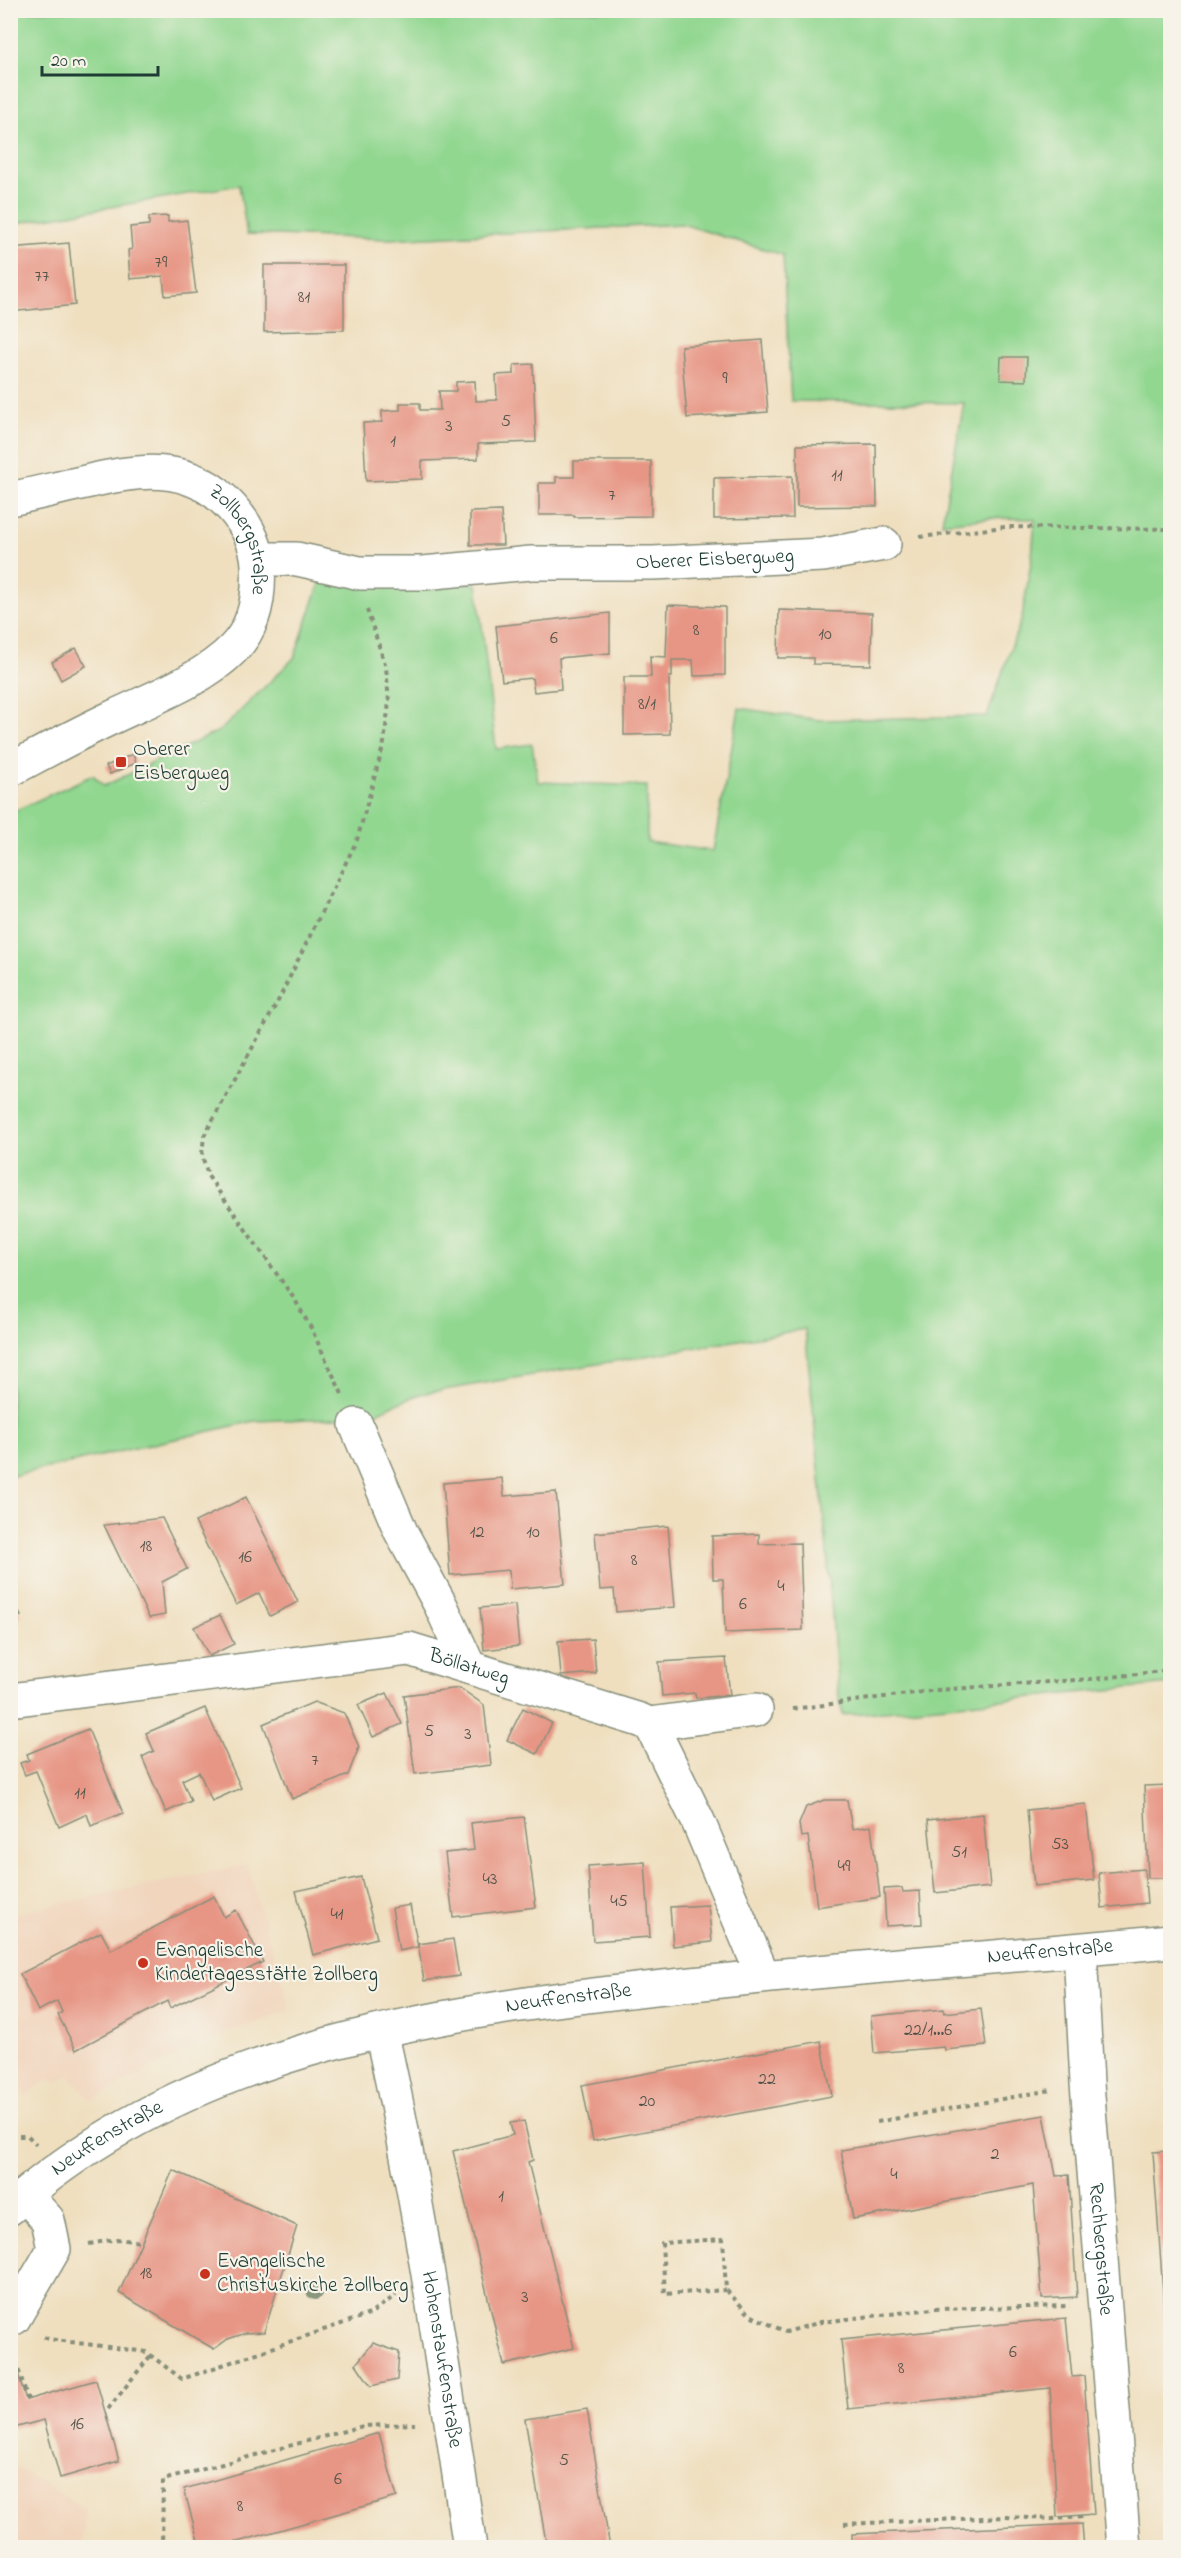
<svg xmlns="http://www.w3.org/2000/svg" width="1181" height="2558" font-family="'Indie Flower',sans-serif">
  <rect width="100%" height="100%" fill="#f7f3e8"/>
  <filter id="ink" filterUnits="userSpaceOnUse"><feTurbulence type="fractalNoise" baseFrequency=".0167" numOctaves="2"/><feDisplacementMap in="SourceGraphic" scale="12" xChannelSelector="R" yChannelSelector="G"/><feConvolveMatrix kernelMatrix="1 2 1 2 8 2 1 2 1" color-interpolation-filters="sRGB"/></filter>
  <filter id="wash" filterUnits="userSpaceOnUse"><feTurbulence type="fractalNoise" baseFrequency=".008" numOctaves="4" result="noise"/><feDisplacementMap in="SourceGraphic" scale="24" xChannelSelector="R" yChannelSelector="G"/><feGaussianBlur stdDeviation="1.35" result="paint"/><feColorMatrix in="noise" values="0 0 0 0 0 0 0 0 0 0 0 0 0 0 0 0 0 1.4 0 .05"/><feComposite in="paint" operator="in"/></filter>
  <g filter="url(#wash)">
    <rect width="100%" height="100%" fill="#efdfbf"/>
    <g fill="#f1d5bd">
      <polygon points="247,1864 290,2011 222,2034 143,2072 92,2101 69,2075 56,2084 50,2078 26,2096 11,2063 11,1914"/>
      <polygon points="11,2464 86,2510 82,2547 11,2547"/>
    </g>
    <polygon fill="#91d790" stroke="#588a62" stroke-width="1.5" points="11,11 1170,11 1170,1684 843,1715 838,1692 826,1539 805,1329 420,1394 366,1417 255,1421 11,1476 10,813 93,775 104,786 221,730 294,658 321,580 477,584 496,749 532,744 538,782 647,786 647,842 713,851 739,708 819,720 987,716 1022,617 1032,557 1035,519 992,518 942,523 964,403 791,401 783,255 682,224 389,239 247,234 239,185 11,224"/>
    <g id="blocks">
      <g fill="#e79685">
        <polygon points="168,216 168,222 187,220 196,293 165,296 163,276 130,279 128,250 132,249 130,227 149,225 149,217"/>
        <polygon points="69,243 75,305 10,312 10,248"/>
        <polygon points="264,265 344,265 344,330 264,332"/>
        <polygon points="762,340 768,412 687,418 681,346"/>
        <polygon points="1001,357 1027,357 1026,381 1000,380"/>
        <polygon points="533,364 536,442 478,444 478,459 422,461 422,479 366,481 363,423 382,422 382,411 400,410 400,403 420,403 420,410 440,410 439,391 456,391 456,382 475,381 476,401 497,400 496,375 514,374 514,365"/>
        <polygon points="876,444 877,506 797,507 797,445"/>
        <polygon points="574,461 651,461 651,516 574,517 574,515 539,515 539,483 556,483 556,477 574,477"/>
        <polygon points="792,476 793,518 714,519 714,478"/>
        <polygon points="501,511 503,545 470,545 470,512"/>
        <polygon points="668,605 725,607 725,675 694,676 693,660 672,660 672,677 669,677 670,734 624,735 624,677 651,677 650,656 666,657"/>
        <polygon points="779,610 872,613 871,665 813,664 813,658 778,658"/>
        <polygon points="610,613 610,653 559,658 561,689 534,692 532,678 502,681 496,626"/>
        <polygon points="76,648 86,666 61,680 52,662"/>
        <polygon points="133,754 136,763 110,774 106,766"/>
        <polygon points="502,1478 504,1496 556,1492 565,1584 510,1589 509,1570 450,1575 443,1483"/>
        <polygon points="246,1497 298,1602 270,1616 259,1593 236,1605 195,1522"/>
        <polygon points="162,1518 187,1569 162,1582 165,1615 149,1618 104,1525"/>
        <polygon points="668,1526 675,1607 616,1612 614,1589 600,1590 595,1533"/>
        <polygon points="759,1534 759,1544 800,1543 803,1630 725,1633 723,1579 713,1579 712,1536"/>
        <polygon points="10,1592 21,1616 10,1620"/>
        <polygon points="515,1605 519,1646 484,1650 480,1608"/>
        <polygon points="220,1615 234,1644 209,1656 194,1627"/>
        <polygon points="593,1639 596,1673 561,1676 558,1641"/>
        <polygon points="726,1658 730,1695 696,1698 695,1693 662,1696 659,1662"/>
        <polygon points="460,1688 484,1705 491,1765 415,1774 404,1695"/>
        <polygon points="387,1693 402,1724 373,1737 358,1705"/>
        <polygon points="314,1702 344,1713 359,1747 348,1775 292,1799 263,1724"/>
        <polygon points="205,1708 241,1788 212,1801 199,1772 182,1780 191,1801 166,1812 142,1757 154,1751 146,1733"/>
        <polygon points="523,1708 552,1723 537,1754 507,1740"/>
        <polygon points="88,1729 123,1813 91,1826 87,1814 59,1827 36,1771 25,1775 20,1763 29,1760 27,1754"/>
        <polygon points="1170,1785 1170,1878 1148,1878 1144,1786"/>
        <polygon points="824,1800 847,1800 852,1829 871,1826 880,1897 817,1907 808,1836 801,1837 799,1824 806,1807"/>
        <polygon points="1086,1804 1094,1880 1034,1886 1027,1810"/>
        <polygon points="983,1814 990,1887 935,1893 928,1820"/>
        <polygon points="524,1817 536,1907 453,1917 445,1853 474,1850 471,1823"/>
        <polygon points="645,1862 650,1937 593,1941 588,1866"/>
        <polygon points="1144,1869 1147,1903 1102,1908 1099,1873"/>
        <polygon points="361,1877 377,1938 313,1955 296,1891"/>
        <polygon points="902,1888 903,1892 920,1891 922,1924 886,1926 884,1889"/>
        <polygon points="214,1896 224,1917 236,1910 263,1962 170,2008 167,2001 76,2050 58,2015 62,2012 57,2001 38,2011 20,1974 101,1932 111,1950"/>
        <polygon points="410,1905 418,1947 399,1951 392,1908"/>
        <polygon points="708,1905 712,1942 673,1946 670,1907"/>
        <polygon points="453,1939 459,1976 424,1981 418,1944"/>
        <polygon points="944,2009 944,2013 981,2009 986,2046 945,2050 944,2047 874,2053 871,2016"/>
        <polygon points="821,2041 832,2096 593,2141 582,2085"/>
        <polygon points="1044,2115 1056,2176 1069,2175 1077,2297 1042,2299 1033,2185 853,2219 841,2150"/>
        <polygon points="524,2121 533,2160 528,2162 574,2348 504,2365 453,2151 513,2135 510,2123"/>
        <polygon points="1170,2151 1170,2362 1168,2362 1153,2152"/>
        <polygon points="173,2170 297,2226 264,2332 246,2333 228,2339 214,2349 119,2293"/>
        <polygon points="1066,2318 1072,2377 1084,2376 1094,2514 1057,2517 1050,2388 848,2409 841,2340"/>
        <polygon points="373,2343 399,2352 397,2380 371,2386 356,2364"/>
        <polygon points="17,2370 26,2400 96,2380 119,2461 60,2478 44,2420 10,2429 10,2371"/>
        <polygon points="587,2409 610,2548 547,2548 525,2419"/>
        <polygon points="379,2433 397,2497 216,2548 200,2548 184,2489"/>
        <polygon points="1082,2524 1084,2548 852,2548 852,2534"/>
      </g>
    </g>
  </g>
  <g filter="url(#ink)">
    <use href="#blocks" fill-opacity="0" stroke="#878e7a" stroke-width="1.5"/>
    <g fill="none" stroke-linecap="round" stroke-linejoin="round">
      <g stroke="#878e7a" stroke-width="36">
        <g id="minor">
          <path id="s1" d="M258,559H297L360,573H423L531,563H653L823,555L884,544"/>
          <polyline points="356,1425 401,1532 441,1606 469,1667"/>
          <path id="s2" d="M10,1700L409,1649L640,1720L649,1724L654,1731L698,1821L763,1976"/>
          <polyline points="649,1724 756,1710"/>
          <path id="s3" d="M1080,1950L1087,2083L1124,2548"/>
          <path id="s4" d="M381,2031C420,2202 444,2375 470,2548"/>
          <path id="s5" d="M10,2208C195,2042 455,2009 692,1984C851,1967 1011,1957 1170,1941"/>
          <polyline points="14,2318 54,2249 48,2220 25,2195"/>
        </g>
      </g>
      <g stroke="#878e7a" stroke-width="36">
        <g id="major">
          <path id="s6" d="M10,499C34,494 58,488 81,483C137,470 190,460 232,508C246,524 257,544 258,565C260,595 255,627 233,649C203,680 150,699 111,718C77,734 44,752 10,770"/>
        </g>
      </g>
      <g stroke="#878e7a" stroke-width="4" stroke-dasharray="4.5 4.5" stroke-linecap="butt">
        <polyline points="920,537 1005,527 1170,529"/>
        <polyline points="342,1394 311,1328 295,1300 208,1176 202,1155 204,1136 278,1001 357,840 384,743 389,702 386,667 367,610"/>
        <polyline points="793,1709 938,1690 1104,1678 1170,1670"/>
        <polyline points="877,2122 1051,2090"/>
        <polyline points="10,2136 28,2136 36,2144"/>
        <polyline points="89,2244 117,2239 141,2242"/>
        <polyline points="726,2290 665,2294 662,2243 723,2239 726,2290 750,2315 786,2332 821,2322 933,2309 1070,2306"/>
        <polyline points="44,2337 48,2339 146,2352 182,2379 370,2314 396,2295"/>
        <polyline points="13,2353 28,2400"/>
        <polyline points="108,2409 151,2355"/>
        <polyline points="844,2524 1005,2517 1052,2519 1084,2517"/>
        <polyline points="162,2548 163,2480 363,2426 415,2424"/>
      </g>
      <use href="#minor" stroke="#fff" stroke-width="33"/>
      <use href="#major" stroke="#fff" stroke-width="33"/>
    </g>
    <circle fill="#89977c" cx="315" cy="2291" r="9"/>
  </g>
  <g fill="#c8321e" stroke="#f7f3e8" stroke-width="2">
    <rect x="115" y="756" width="12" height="12" rx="3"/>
    <circle cx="143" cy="1963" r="6"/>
    <circle cx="205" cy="2274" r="6"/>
  </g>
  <g text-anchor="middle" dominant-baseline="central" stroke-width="4.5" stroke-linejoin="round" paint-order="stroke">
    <g font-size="18" fill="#515348">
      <text x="161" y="263">79</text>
      <text x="42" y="277">77</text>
      <text x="304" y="298">81</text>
      <text x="725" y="379">9</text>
      <text x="506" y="422">5</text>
      <text x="449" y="427">3</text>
      <text x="393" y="442">1</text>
      <text x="837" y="476">11</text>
      <text x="612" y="496">7</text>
      <text x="696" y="631">8</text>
      <text x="825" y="635">10</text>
      <text x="554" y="639">6</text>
      <text x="647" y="705">8/1</text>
      <text x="477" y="1533">12</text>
      <text x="533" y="1533">10</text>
      <text x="146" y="1547">18</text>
      <text x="245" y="1558">16</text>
      <text x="634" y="1561">8</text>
      <text x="781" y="1587">4</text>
      <text x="743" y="1605">6</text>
      <text x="429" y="1732">5</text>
      <text x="468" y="1735">3</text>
      <text x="315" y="1761">7</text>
      <text x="80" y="1794">11</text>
      <text x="1060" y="1845">53</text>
      <text x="959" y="1853">51</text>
      <text x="844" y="1867">49</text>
      <text x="490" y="1880">43</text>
      <text x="619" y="1902">45</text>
      <text x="337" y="1915">41</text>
      <text x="928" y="2031">22/1...6</text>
      <text x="767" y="2080">22</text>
      <text x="647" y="2102">20</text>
      <text x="995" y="2155">2</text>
      <text x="894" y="2175">4</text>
      <text x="501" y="2197">1</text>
      <text x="146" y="2274">18</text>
      <text x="525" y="2298">3</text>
      <text x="1013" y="2353">6</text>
      <text x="901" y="2369">8</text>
      <text x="77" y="2425">16</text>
      <text x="564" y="2461">5</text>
      <text x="338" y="2480">6</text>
      <text x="240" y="2507">8</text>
    </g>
    <g font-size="21" fill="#1f3d34" stroke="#f7f3e8">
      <text stroke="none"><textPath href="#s6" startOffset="268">Zollbergstraße</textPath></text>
      <text stroke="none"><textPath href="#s1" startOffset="459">Oberer Eisbergweg</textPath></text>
      <text stroke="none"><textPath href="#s2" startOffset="465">Böllatweg</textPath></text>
      <text stroke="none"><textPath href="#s5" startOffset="1090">Neuffenstraße</textPath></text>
      <text stroke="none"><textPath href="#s5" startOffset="606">Neuffenstraße</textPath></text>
      <text stroke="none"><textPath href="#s5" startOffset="120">Neuffenstraße</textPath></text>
      <text stroke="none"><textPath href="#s3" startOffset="300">Rechbergstraße</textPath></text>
      <text stroke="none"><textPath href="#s4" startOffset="334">Hohenstaufenstraße</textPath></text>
    </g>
    <g font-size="21" fill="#1f3d34" stroke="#f7f3e8" text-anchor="start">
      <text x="133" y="750">Oberer<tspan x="133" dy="24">Eisbergweg</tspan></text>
      <text x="155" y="1951">Evangelische<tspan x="155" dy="24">Kindertagesstätte Zollberg</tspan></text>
      <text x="217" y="2262">Evangelische<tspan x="217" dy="24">Christuskirche Zollberg</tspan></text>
    </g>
  </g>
  <rect width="1181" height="2558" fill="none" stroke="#f7f3e8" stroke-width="36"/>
  <path d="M42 66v9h116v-9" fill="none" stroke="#1f3d34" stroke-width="3"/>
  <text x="51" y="66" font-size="18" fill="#1f3d34" stroke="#f7f3e8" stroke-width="4.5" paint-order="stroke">20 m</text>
</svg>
